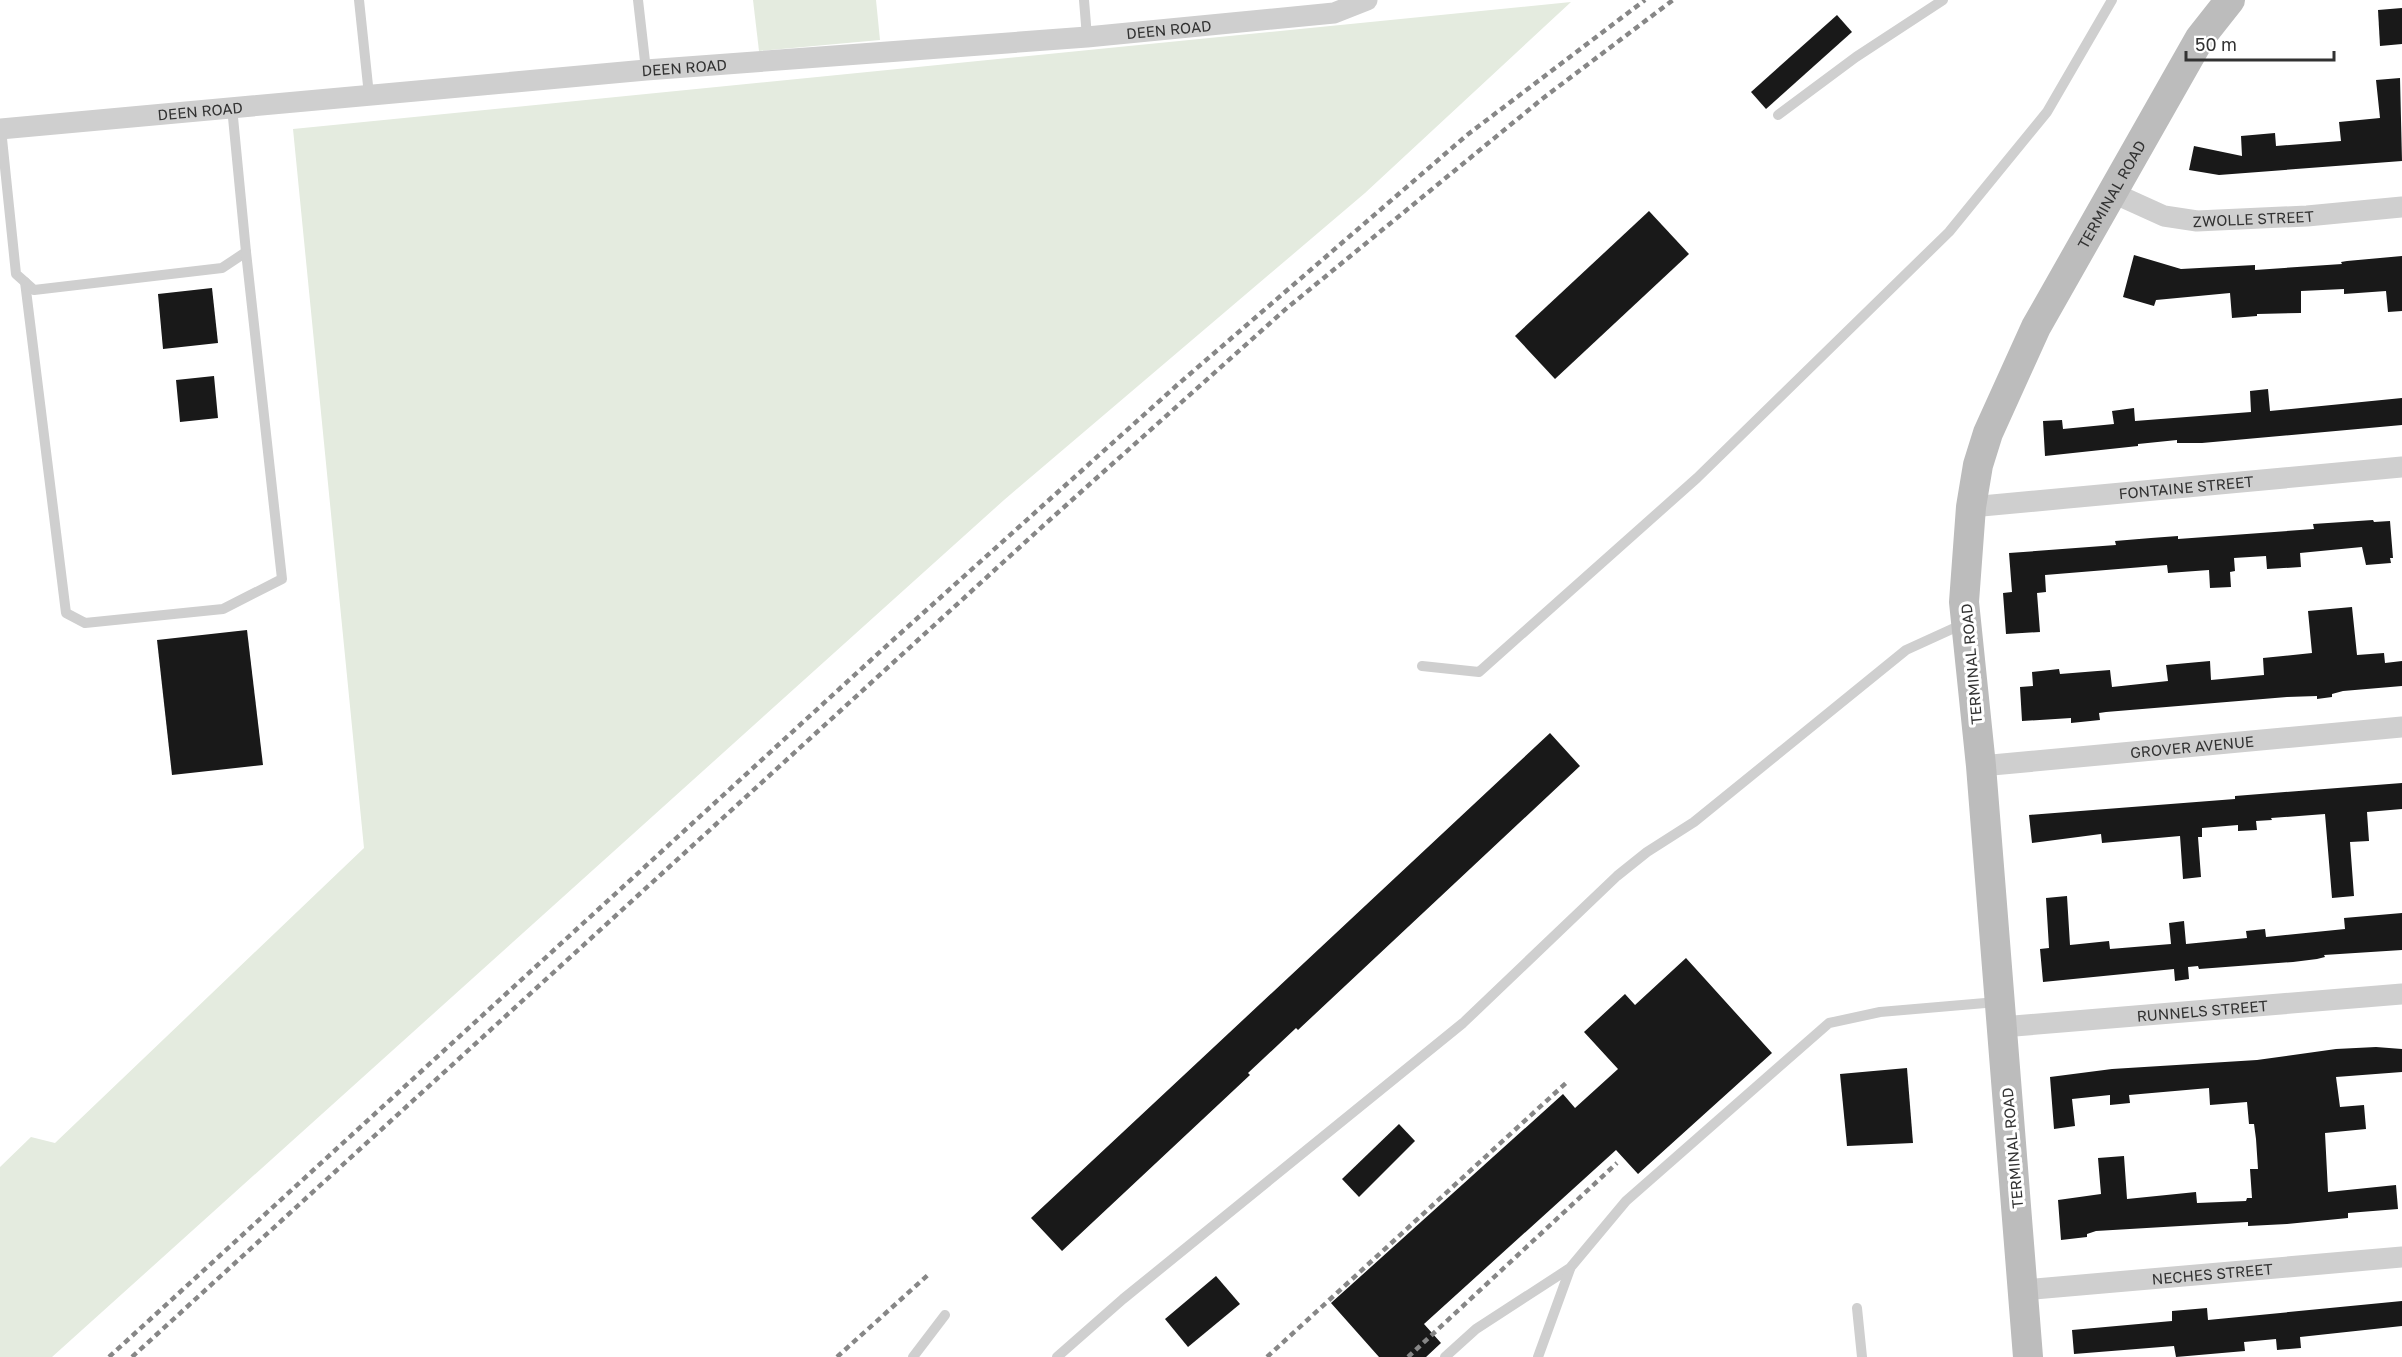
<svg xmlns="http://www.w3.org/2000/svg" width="2402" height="1357" font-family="'Golos Text',sans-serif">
  <rect width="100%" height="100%" fill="#fff"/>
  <g fill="#e4ebdf">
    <polygon points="753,0 876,0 880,40 759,51"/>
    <polygon points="1571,2 1365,193 1004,500 52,1357 0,1357 0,1167 31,1137 55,1143 364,848 293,129"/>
  </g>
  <g fill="#191919">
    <polygon points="2402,8 2402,44 2380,46 2378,10"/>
    <polygon points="1837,15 1852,32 1766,109 1751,92"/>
    <polygon points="2400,78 2402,161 2219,175 2189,170 2194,146 2242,156 2241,136 2275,133 2276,146 2341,141 2339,122 2380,118 2376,80"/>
    <polygon points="1649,211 1689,254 1555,379 1515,336"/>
    <polygon points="2134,255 2181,269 2255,265 2255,270 2342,264 2341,262 2347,261 2402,256 2402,311 2388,312 2386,291 2344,294 2344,289 2301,291 2301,313 2257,314 2257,316 2232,318 2230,293 2156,300 2154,306 2123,297"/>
    <polygon points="212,288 218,343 163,349 158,294"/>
    <polygon points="214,376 218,418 180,422 176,380"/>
    <polygon points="2268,389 2270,411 2402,398 2402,425 2202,443 2177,443 2177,440 2138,444 2138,446 2045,456 2043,421 2062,420 2063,429 2114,424 2112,411 2134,408 2135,421 2251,412 2250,391"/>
    <polygon points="2373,520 2374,522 2390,521 2393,558 2390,558 2391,563 2366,565 2362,547 2300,553 2301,567 2267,569 2266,556 2234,558 2235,571 2230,572 2231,587 2210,588 2209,570 2168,573 2167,565 2045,575 2046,592 2037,593 2040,632 2006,634 2003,593 2012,592 2009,553 2116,545 2115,541 2151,538 2178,536 2178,539 2314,529 2313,524"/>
    <polygon points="2352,607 2357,655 2384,653 2385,663 2402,661 2402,686 2343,691 2332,694 2332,697 2317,699 2317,696 2287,697 2106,712 2099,713 2100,720 2071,723 2071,718 2022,721 2020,687 2033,686 2032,672 2059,669 2060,674 2110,670 2112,687 2168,681 2166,665 2210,661 2211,680 2264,675 2263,658 2312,653 2308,611"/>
    <polygon points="247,630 263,765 172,775 157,640"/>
    <polygon points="1550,733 1580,766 1298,1030 1296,1028 1248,1073 1250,1075 1062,1251 1031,1218"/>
    <polygon points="2402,783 2402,809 2367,812 2369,841 2350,842 2354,896 2332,898 2325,814 2271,818 2272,820 2256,821 2257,830 2238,831 2238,825 2202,828 2202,837 2198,837 2201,877 2183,879 2180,836 2102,843 2101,834 2032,843 2029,815 2235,799 2235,796"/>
    <polygon points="2067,896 2070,945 2109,941 2110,949 2171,944 2169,923 2184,921 2186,944 2247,938 2246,931 2265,929 2266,937 2345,929 2344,918 2402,913 2402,950 2324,955 2325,957 2317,959 2293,962 2199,969 2198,966 2188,967 2189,979 2175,981 2174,969 2043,982 2040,949 2049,948 2046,898"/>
    <polygon points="1686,958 1772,1053 1638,1174 1616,1150 1424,1324 1441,1343 1426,1357 1379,1357 1331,1303 1563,1094 1575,1108 1618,1069 1584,1032 1625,994 1635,1005"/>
    <polygon points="2376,1047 2402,1049 2402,1072 2336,1077 2340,1107 2364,1105 2366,1129 2325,1133 2328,1192 2396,1185 2398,1209 2348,1213 2348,1218 2287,1224 2248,1226 2248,1222 2096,1231 2087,1234 2087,1237 2061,1240 2058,1200 2101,1194 2098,1158 2124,1156 2127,1199 2196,1192 2197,1203 2246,1201 2247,1198 2252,1198 2250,1169 2258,1169 2256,1139 2254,1124 2249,1124 2247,1102 2210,1105 2209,1088 2129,1095 2130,1103 2110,1105 2110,1095 2072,1099 2075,1126 2054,1129 2050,1077 2112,1069 2257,1060 2336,1049"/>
    <polygon points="1907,1068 1913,1143 1847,1146 1840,1074"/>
    <polygon points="1399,1124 1415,1141 1359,1197 1342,1179"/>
    <polygon points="1216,1276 1240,1304 1188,1347 1165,1319"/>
    <polygon points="2402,1301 2402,1326 2300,1337 2301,1348 2277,1350 2276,1339 2244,1342 2245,1351 2176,1357 2174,1346 2074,1354 2072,1330 2172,1321 2172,1311 2207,1308 2208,1320"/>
  </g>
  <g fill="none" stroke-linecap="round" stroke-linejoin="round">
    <g stroke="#cfcfcf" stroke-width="10">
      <polyline points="359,0 369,95"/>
      <polyline points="638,0 646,70"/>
      <polyline points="1084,0 1087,37"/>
      <polyline points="1778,115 1856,57 1943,0"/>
      <polyline points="1,129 16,274 34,290 222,268 246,252 232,107"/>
      <polyline points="25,282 66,613 85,623 223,609 282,579 246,252"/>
      <polyline points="1422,666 1479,672 1697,478 1949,232 2047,112 2112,0"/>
      <polyline points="1857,1308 1862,1357"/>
      <polyline points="913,1357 945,1315"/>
      <polyline points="1057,1357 1123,1299 1463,1023 1617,876 1647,852 1694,822 1906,650 1963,624"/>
      <polyline points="1445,1357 1476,1329 1570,1268 1626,1201 1829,1023 1880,1012 1997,1002"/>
      <polyline points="1538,1357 1570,1269"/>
    </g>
    <g stroke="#cfcfcf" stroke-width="21">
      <path id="s1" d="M0,129L646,70L1087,37L1334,13L1367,0"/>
      <path id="s2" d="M2111,192L2164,216L2197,221L2307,216L2402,207"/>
      <path id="s3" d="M1971,507L2402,467"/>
      <path id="s4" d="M1981,766L2402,727"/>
      <path id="s5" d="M2002,1027L2402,994"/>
      <path id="s6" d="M2023,1290L2402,1257"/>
    </g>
    <path stroke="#bcbcbc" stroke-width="30" id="s7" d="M2028,1357L1981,766L1964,602L1971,507L1978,465L1988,433L2036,327L2200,38L2230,0"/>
    <g stroke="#878787" stroke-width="4.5" stroke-dasharray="6 4.5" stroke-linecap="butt">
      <polyline points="109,1357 883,649 1176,386 1467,135 1645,0"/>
      <polyline points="132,1357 1044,525 1287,308 1542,99 1673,0"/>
      <polyline points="837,1357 929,1274"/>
      <polyline points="1267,1357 1566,1083"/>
      <polyline points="1408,1357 1617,1163"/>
    </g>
  </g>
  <g text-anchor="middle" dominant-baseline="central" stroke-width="6" stroke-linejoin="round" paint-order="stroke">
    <g font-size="15" fill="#323232" stroke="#fff">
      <text stroke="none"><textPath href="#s1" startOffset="1173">DEEN ROAD</textPath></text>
      <text stroke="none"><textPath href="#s1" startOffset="687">DEEN ROAD</textPath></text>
      <text stroke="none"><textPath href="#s1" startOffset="201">DEEN ROAD</textPath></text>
      <text stroke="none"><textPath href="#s7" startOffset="1198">TERMINAL ROAD</textPath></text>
      <text stroke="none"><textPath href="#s2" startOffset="148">ZWOLLE STREET</textPath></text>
      <text stroke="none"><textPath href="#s3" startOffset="216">FONTAINE STREET</textPath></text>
      <text transform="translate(1971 664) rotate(-95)">TERMINAL ROAD</text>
      <text stroke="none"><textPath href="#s4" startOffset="212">GROVER AVENUE</textPath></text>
      <text stroke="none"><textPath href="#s5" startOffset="201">RUNNELS STREET</textPath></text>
      <text transform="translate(2012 1148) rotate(-95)">TERMINAL ROAD</text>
      <text stroke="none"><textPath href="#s6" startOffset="190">NECHES STREET</textPath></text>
    </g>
  </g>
  <path d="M2186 51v9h148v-9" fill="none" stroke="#323232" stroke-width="3"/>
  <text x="2195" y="51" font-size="18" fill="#323232" stroke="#ffffff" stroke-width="4.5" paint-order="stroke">50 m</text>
</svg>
